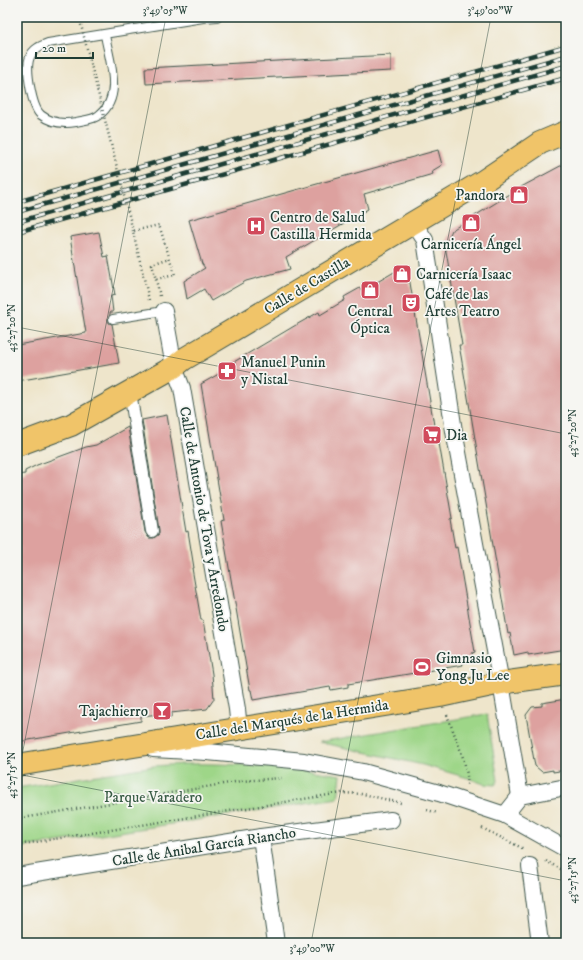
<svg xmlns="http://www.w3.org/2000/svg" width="583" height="960" font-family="'IM FELL DW Pica',serif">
  <rect width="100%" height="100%" fill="#f6f6f2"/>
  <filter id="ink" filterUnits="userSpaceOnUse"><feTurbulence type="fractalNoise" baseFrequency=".025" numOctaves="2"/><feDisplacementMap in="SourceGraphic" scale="8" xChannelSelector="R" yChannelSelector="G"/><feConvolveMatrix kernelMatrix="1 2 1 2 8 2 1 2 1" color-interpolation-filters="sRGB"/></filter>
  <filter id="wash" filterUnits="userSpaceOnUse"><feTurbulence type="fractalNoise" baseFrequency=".012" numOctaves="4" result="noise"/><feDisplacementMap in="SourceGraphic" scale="16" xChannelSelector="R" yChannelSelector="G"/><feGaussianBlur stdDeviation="0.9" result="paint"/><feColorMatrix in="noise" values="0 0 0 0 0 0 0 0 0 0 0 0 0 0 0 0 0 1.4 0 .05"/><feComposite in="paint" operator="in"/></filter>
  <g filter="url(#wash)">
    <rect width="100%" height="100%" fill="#eee5cb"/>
    <g fill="#9ed688" stroke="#5e8a5e">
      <polygon points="487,714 498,781 495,785 484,784 468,778 423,765 319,742"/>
      <path d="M183,764C235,763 289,767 341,775L338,798L17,848V788L154,766Z"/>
    </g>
    <g id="blocks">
      <g fill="#dda19f">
        <polygon points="391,55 391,71 146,84 145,68"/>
        <polygon points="438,150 442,165 432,171 433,174 364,194 368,209 286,257 290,269 246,281 211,301 204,289 187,299 184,281 205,268 202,264 189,220"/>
        <polygon points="566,163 566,649 528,655 528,652 514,655 510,633 508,634 461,356 459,345 462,345 446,251 447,241 452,230 523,186"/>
        <polygon points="99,232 104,257 108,256 115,295 111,296 113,312 110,312 110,314 108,319 109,323 112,324 119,363 17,381 17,345 86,333 70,237"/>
        <polygon points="401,268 408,271 437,443 439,443 452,518 450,519 455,548 457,547 475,652 472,653 474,661 462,663 463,665 348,684 348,687 331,690 330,687 253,700 251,690 250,690 221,521 224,520 201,384 224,371 222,369 296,325 319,312 320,315 345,300 344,297 360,288 362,291"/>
        <polygon points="167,415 186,532 188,531 194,568 192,568 201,620 203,620 212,674 214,699 207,709 171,713 171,717 160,714 141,716 141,721 17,742 17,475 25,474 25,471 37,465 86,447 96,445 128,427 145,532 149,538 154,538 159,534 159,530 142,420"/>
        <polygon points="566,699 566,770 553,772 553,770 542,772 535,766 526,715 532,707 542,706 542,703"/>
      </g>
    </g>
  </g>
  <g filter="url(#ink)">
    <use href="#blocks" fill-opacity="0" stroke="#3e564b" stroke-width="1"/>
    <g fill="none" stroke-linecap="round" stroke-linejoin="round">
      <g stroke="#3e564b" stroke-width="10">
        <g id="service">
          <path d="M105,35C109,59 124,97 99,115C93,120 84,120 76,122C64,124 51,123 41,115C32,108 25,68 30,57C33,49 40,46 48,43L203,18L217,17"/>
          <polyline points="113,319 164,311"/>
        </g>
      </g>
      <g stroke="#3e564b" stroke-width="14">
        <polyline id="pedestrian" points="130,392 152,531"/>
      </g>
      <g stroke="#3e564b" stroke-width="18">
        <g id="minor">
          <polyline points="413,222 425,240 454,431 501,683 520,796"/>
          <polyline points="164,311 174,367 182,388 237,709 239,729"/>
          <polyline points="153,749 207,752 304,761 363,772 439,793 505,815 566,849"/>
          <polyline points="505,815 520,796 566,787"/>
          <polyline points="261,837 276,943"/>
          <polyline points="530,866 540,943"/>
          <polyline points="17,876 261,837 391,820"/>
        </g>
      </g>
      <g stroke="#3e564b" stroke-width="24">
        <g id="primary">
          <polyline points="17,445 71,425 174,367 184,359 485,180 540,143 566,132"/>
          <polyline points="17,765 440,696 501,683 566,674"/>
        </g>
      </g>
      <g stroke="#3e564b" stroke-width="2.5" stroke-dasharray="1 3" stroke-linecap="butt">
        <polyline points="160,296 152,264 170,258"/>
        <polyline points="149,300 133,231 159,225 175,275 156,279"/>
        <path d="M447,715C453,732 470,768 467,785"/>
        <polyline points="427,810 438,813"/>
        <polyline points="17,819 241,781 282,778"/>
        <polyline points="482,828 524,849"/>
        <polyline points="17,845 341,793 363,794 401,803"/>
        <polyline points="546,861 566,872"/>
      </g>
      <use href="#service" stroke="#fff" stroke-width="8"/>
      <use href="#pedestrian" stroke="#fff" stroke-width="12"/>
      <use href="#minor" stroke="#fff" stroke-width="16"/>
      <use href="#primary" stroke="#f0c469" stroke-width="22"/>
      <g stroke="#1f3d34" stroke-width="4.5">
        <g id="rail">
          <polyline points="17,202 566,46"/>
          <polyline points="17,212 566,56"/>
          <polyline points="17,222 566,66"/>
          <polyline points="17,232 566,78"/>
        </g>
      </g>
      <use href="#rail" stroke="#f6f6f2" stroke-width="3" stroke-dasharray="9" stroke-linecap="butt"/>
      <polyline stroke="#3e564b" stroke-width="2.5" stroke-dasharray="1 3" stroke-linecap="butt" points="79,17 133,231"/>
    </g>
  </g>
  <path fill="none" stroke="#1f3d34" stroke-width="1" stroke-opacity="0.45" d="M17,327L566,434M17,774L566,881M17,781L166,17M311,943L491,17"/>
  <defs>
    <g id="shop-square" transform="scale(1)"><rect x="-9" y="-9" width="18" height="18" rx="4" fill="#d1495b" stroke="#f6f6f2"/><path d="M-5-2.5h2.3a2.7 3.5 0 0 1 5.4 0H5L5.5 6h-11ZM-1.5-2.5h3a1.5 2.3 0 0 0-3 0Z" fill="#fff"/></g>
    <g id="hospital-square" transform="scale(1)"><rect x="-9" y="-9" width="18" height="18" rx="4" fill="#d1495b" stroke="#f6f6f2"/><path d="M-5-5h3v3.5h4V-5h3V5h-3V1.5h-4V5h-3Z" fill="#fff"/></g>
    <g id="theatre-square" transform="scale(1)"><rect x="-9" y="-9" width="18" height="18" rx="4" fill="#d1495b" stroke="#f6f6f2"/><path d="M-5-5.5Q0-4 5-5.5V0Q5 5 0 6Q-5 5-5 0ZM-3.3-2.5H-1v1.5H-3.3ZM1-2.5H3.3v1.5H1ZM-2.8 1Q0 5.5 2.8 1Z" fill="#fff"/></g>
    <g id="pharmacy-square" transform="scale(1)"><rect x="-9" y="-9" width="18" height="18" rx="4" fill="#d1495b" stroke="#f6f6f2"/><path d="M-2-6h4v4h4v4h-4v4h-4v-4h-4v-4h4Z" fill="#fff"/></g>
    <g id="supermarket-square" transform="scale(1)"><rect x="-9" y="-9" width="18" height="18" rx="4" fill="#d1495b" stroke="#f6f6f2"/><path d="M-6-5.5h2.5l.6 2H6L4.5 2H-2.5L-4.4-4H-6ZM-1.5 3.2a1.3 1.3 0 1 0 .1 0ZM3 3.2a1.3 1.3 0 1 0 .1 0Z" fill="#fff"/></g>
    <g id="stadium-square" transform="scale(1)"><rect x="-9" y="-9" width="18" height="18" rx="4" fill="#d1495b" stroke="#f6f6f2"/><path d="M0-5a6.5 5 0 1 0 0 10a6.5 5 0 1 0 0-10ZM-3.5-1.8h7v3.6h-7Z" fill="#fff"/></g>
    <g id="bar-square" transform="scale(1)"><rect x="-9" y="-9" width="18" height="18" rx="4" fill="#d1495b" stroke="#f6f6f2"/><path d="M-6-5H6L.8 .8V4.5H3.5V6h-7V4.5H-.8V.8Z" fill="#fff"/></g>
  </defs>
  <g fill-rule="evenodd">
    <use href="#shop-square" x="519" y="195"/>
    <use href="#shop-square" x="471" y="223"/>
    <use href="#hospital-square" x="256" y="226"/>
    <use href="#shop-square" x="402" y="274"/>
    <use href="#shop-square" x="370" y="290"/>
    <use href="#theatre-square" x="411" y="303"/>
    <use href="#pharmacy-square" x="227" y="371"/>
    <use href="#supermarket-square" x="432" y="435"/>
    <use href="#stadium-square" x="422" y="667"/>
    <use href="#bar-square" x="162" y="711"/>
  </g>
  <g text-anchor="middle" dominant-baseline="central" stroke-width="3.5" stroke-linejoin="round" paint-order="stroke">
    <g font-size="15" fill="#1f3d34" stroke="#f6f6f2" text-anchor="start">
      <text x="505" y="195" text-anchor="end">Pandora</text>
      <text x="270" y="217">Centro de Salud<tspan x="270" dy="17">Castilla Hermida</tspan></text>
      <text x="471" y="244" text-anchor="middle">Carnicería Ángel</text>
      <text x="416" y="274">Carnicería Isaac</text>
      <text x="425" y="294">Café de las<tspan x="425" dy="17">Artes Teatro</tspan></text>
      <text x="370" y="311" text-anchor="middle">Central<tspan x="370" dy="17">Óptica</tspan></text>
      <text x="241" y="362">Manuel Punin<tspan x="241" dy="17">y Nistal</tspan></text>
      <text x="446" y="435">Dia</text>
      <text x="436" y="658">Gimnasio<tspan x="436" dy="17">Yong Ju Lee</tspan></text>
      <text x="148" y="711" text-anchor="end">Tajachierro</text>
    </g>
    <g font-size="15" fill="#1f3d34" stroke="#f6f6f2">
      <text transform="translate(307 286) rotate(-31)">Calle de Castilla</text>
      <text transform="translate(204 519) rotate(80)">Calle de Antonio de Tova y Arredondo</text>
      <text transform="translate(292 720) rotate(-9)">Calle del Marqués de la Hermida</text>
      <text transform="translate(204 847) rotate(-9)">Calle de Anibal García Riancho</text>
    </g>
    <g font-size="15" fill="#385c45" stroke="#f6f6f2">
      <text x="153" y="797">Parque Varadero</text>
    </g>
  </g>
  <rect width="583" height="960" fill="none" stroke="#f6f6f2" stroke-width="44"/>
  <path d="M36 52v6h57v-6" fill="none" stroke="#1f3d34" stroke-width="2"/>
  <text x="42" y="52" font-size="12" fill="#1f3d34" stroke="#f6f6f2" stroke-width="3" paint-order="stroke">20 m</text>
  <rect x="22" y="22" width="539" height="916" fill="none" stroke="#1f3d34" stroke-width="1.5"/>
  <g font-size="10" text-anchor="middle" fill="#1f3d34">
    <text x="165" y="14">3°49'05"W</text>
    <text x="490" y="14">3°49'00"W</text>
    <text transform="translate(11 328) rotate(-90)" y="4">43°27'20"N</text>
    <text transform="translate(572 433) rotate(-90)" y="4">43°27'20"N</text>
    <text transform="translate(11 775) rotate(-90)" y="4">43°27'15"N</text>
    <text transform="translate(572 880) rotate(-90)" y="4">43°27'15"N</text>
    <text x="312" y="952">3°49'00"W</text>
  </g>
</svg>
